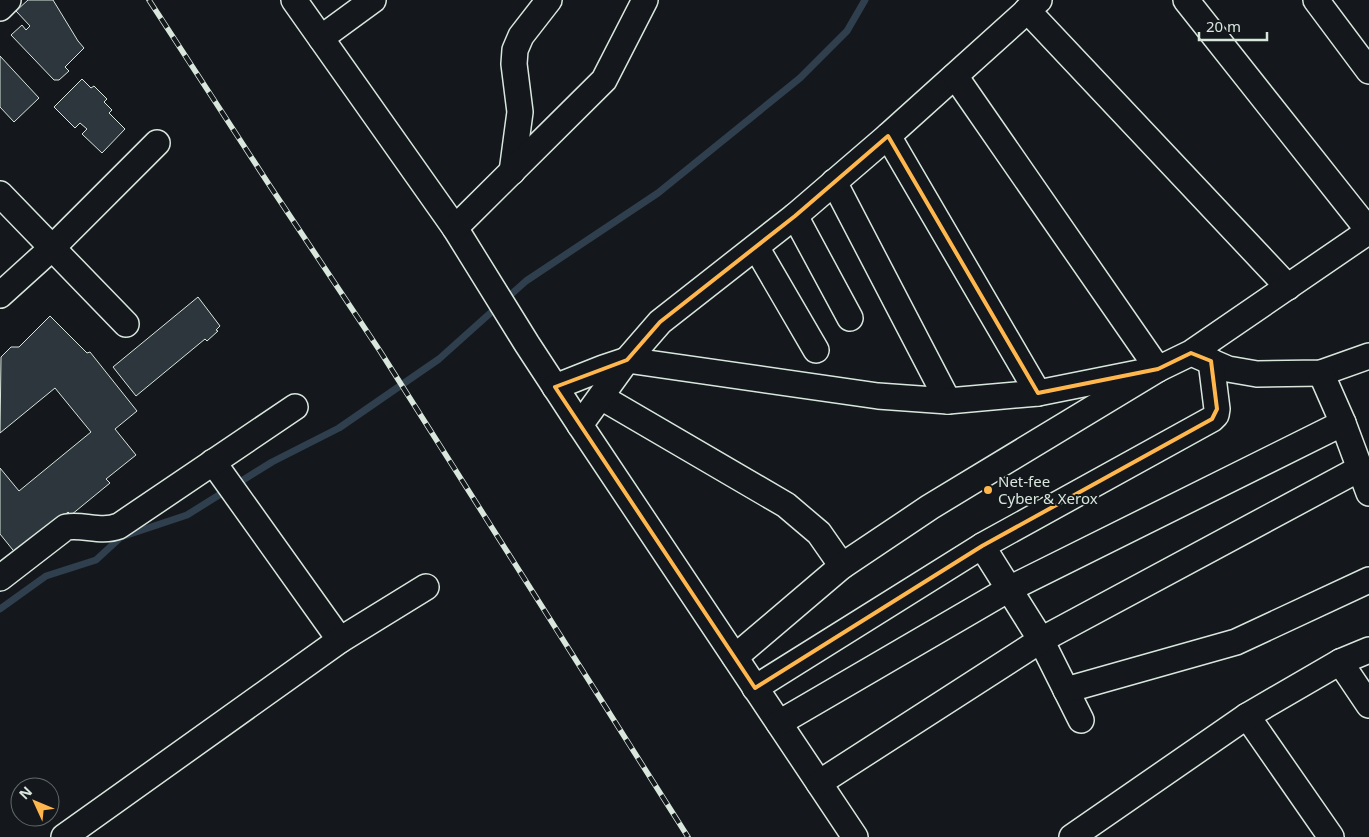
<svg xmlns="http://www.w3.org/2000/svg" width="1369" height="837" font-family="'Noto Sans',sans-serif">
  <rect width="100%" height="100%" fill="#14181c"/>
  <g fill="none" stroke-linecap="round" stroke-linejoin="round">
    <polyline stroke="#2f3f4d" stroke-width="7" points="0,609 46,576 96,560 121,537 187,515 272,462 339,428 439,359 526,281 658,193 800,78 847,31 865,0"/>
  </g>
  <g fill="#2c363c" stroke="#d8e6dc">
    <polygon points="28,0 53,0 78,41 84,48 65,67 69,71 59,80 54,80 11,35 22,25 26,30 30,26 16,11"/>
    <polygon points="0,56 39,98 14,122 0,107"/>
    <polygon points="82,79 91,88 94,86 107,99 104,102 112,110 109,113 125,129 102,153 82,134 87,129 80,123 75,128 54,107"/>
    <polygon points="198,297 220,326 216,330 218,331 207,341 205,339 136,396 113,367"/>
    <polygon points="50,316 87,353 90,352 137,411 115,429 136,455 106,479 110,483 71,515 68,512 17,555 0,534 0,468 19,491 91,432 55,388 0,433 1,357 11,347 19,347"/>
  </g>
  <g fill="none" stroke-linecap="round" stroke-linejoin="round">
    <g stroke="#d8e6dc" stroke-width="28">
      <g id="minor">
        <polyline points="294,0 455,228 527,344 580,425 855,837"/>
        <polyline points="1186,0 1369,231"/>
        <polyline points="1316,0 1369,71"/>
        <polyline points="0,8 8,0"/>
        <polyline points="1027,10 1288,287"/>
        <polyline points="321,38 373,0"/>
        <polyline points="888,136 1038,393"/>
        <polyline points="512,172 520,112 514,64 515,50 521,36 549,0"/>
        <polyline points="834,182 948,401"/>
        <polyline points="0,194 126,324"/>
        <polyline points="795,216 850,318"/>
        <polyline points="455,228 604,80 645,0"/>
        <polyline points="756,247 816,350"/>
        <polyline points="0,295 52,248 157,143"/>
        <polyline points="1198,356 1228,369 1257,374 1321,373 1369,356"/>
        <polyline points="1321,373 1343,423 1369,493"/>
        <polyline points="555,387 603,368 627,360 878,396 948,401 1038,393 1158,369 1191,353 1369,231"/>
        <polyline points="601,397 786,505 819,533 842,566"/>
        <polyline points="580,425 627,360 660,322 795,216 888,136 1039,0"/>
        <polyline points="213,462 340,640"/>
        <polyline points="982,546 1041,640 1081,720"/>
        <path d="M0,578L66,527C85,524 100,533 119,526L295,407"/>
        <polyline points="735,657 842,566 930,507 1158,369 955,76"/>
        <polyline points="1340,662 1369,705"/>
        <polyline points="755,688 982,546 1212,419 1216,415 1217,409 1211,361"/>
        <polyline points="1066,690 1236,642 1369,580"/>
        <polyline points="1247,716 1331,837"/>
        <polyline points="779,723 1009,589 1343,423"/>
        <polyline points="819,783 1041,640 1359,469"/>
        <polyline points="64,837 340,640 426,587"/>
        <polyline points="1072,837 1247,716 1340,662 1369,650"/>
      </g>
    </g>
    <use href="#minor" stroke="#14181c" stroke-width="25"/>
    <g stroke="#d8e6dc" stroke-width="5.5">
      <polyline id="rail" points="149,0 270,186 380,351 688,837"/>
    </g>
    <use href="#rail" stroke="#14181c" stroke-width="4" stroke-dasharray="11" stroke-linecap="butt"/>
  </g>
  <path fill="none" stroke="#ffb74d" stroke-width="4" stroke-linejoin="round" d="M888,136L1038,393L1158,369L1191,353L1211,361L1217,409L1212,419L982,546L755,688L555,387L627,360L660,322L795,216Z"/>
  <circle fill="#ffb74d" stroke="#14181c" stroke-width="2" cx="988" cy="490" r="5"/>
  <g text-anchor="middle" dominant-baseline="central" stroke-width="4" stroke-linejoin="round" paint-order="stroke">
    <g font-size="15" fill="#d8e6dc" stroke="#14181c" text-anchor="start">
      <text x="998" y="481">Net-fee<tspan x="998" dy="17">Cyber &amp; Xerox</tspan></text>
    </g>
  </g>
  <g transform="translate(35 802) rotate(314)"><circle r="24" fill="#14181c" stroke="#626a69"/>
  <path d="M0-4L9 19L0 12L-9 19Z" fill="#ffb74d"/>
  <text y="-8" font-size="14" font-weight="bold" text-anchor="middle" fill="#d8e6dc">N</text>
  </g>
  <path d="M1199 32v8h68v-8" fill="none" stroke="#d8e6dc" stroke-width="2.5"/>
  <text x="1206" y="32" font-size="15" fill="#d8e6dc" stroke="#14181c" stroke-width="4" paint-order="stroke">20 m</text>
</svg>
